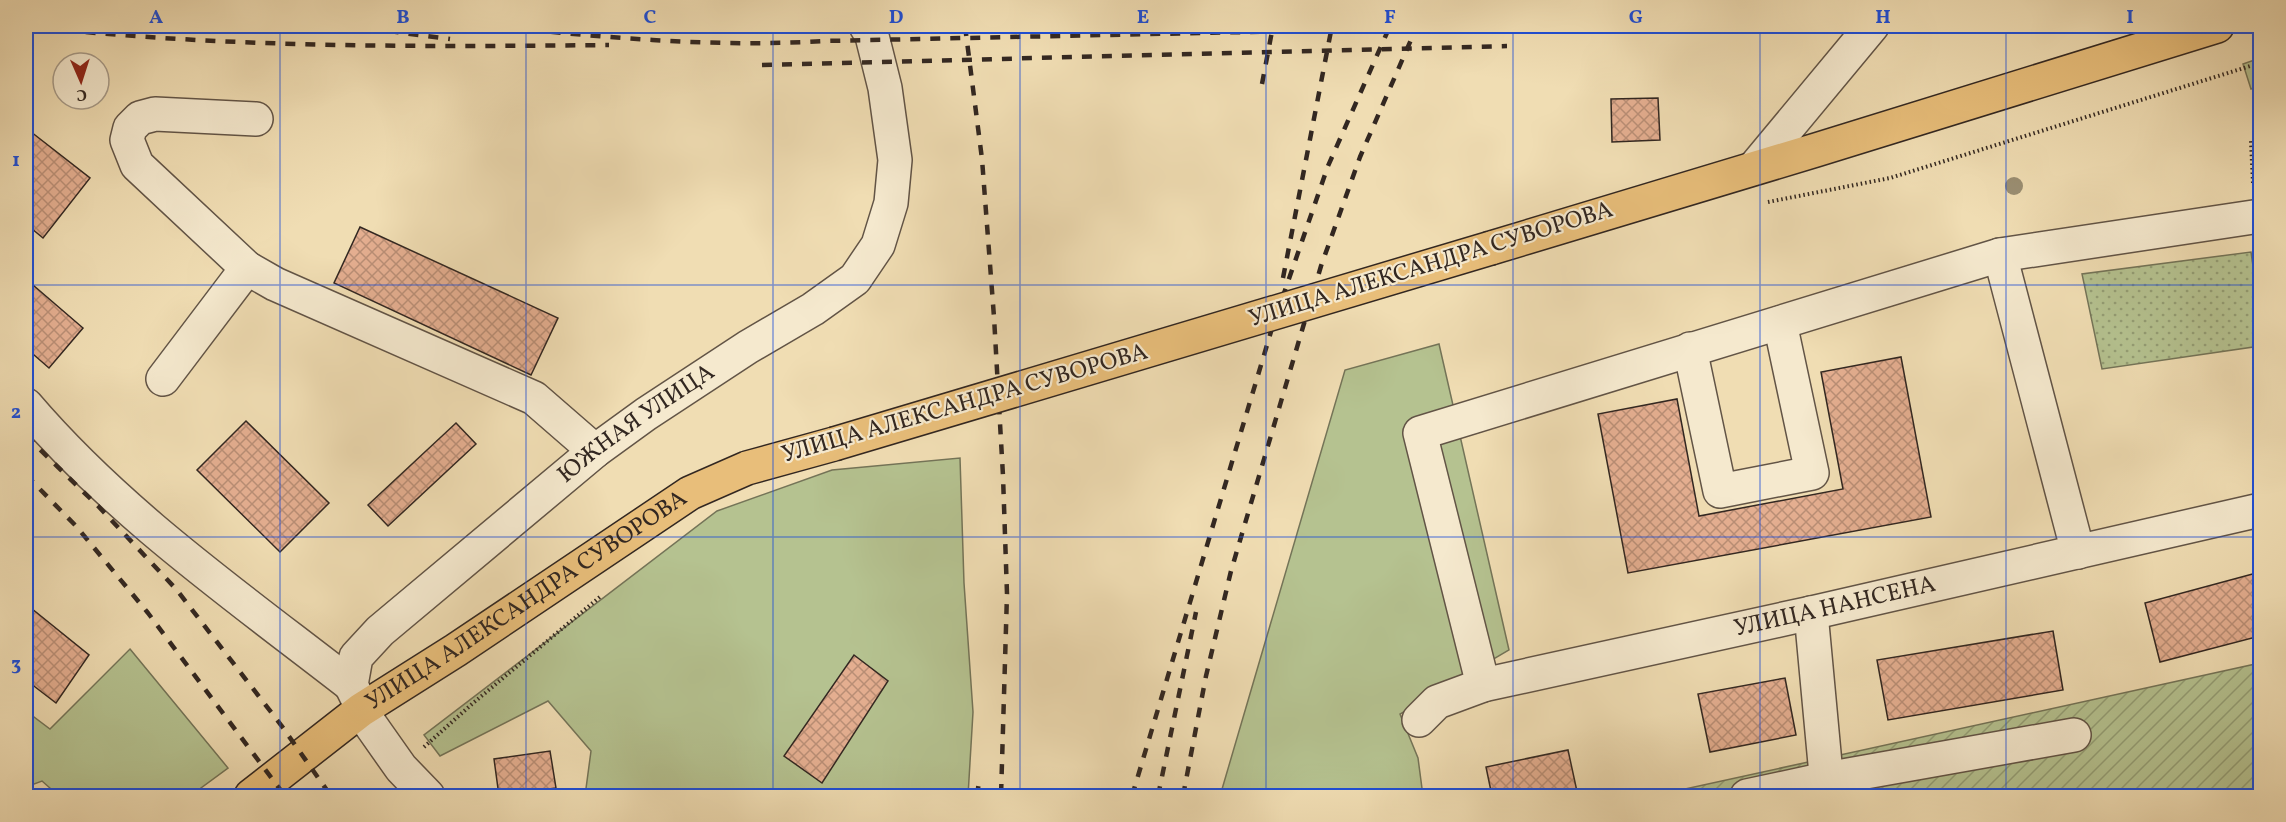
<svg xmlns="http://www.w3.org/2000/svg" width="2286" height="822" font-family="Vollkorn,serif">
  <defs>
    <pattern id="park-dots" width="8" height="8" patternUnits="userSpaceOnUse" patternTransform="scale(1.5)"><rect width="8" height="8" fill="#b5c290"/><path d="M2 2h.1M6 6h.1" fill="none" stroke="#949e75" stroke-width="1.8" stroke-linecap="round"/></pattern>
    <pattern id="garden-furrows" width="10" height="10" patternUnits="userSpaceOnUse" patternTransform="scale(1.5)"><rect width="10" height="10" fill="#b5c290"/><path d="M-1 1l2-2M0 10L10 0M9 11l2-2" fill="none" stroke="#949e75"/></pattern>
    <pattern id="building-cross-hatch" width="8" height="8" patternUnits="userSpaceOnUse" patternTransform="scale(1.5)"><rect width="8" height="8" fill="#e4ae90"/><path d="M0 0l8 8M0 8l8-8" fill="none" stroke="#b98e75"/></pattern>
  </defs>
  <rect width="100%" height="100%" fill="#f0ddb3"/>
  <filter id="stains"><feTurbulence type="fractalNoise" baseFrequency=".00333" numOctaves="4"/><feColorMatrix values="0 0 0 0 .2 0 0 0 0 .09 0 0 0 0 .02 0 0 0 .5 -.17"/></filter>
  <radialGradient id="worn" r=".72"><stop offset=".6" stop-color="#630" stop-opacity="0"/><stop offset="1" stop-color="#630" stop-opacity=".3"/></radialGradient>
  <g fill="#b5c290" stroke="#747458" stroke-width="1.5">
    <polygon points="2260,58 2260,86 2251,89 2243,64"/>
    <polygon points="1439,344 1509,650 1400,714 1418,758 1423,796 1220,796 1345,370"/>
    <polygon points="960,458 964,583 973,712 968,796 585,796 591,751 548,701 440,756 424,735 717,511 832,470"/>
    <polygon points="130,649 228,768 190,796 59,796 42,781 26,787 26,711 50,729"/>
  </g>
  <polygon fill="url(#park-dots)" stroke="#747458" stroke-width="1.5" points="2251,252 2260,316 2260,346 2102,369 2082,274"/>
  <polygon fill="url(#garden-furrows)" stroke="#747458" stroke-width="1.5" points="2260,663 2260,796 1653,796"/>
  <g fill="url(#building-cross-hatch)" stroke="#322721" stroke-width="1.5">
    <polygon points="1658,98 1660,140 1612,142 1611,99"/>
    <polygon points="26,128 90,178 43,238 26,224"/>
    <polygon points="360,227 558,318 531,375 334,283"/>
    <polygon points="26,279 83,328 49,368 26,348"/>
    <polygon points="1901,357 1931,517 1628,573 1598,414 1677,399 1699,516 1843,489 1821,372"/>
    <polygon points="246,421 329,503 280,552 197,470"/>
    <polygon points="456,423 476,444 388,526 368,505"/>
    <polygon points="2260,572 2260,636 2160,662 2145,603"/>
    <polygon points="26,604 89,655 56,703 26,680"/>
    <polygon points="2053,631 2063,690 1888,720 1877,660"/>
    <polygon points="854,655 888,681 822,783 784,756"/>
    <polygon points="1785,678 1796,735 1710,752 1698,694"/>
    <polygon points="1568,750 1578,796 1492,796 1486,767"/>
    <polygon points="550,751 556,788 499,796 494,759"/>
  </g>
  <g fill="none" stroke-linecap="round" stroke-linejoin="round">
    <g stroke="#625446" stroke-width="36">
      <g id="minor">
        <polyline points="256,119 155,114 140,118 130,128 127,140 137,165 247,268 275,284 534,398 595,451"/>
        <polyline points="1754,168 1872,26"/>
        <polyline points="2000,255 2078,552"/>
        <polyline points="1690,349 1720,491 1812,473 1780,323"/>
        <polyline points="163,379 247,268"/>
        <path d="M26,405C119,514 238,597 351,685"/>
        <polyline points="1811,613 1828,796"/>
        <polyline points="1483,685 1420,433 2000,255 2260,216"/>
        <path id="s1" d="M1419,720L1437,702L1483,685L1811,613L2260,510"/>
        <path id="s2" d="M428,796L401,768L370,724L351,685L356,657L380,631L595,451L646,414L748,347L813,309L855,279L878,245L891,203L895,160L885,88L872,36L866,26"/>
        <polyline points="1747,796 1826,779 2074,735"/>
      </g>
    </g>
    <g stroke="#322721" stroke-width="36">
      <g id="major">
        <polyline points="1491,248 1816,150 2217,26"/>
        <path id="s3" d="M251,796L361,710L456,650L690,493L747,468L834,444"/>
      </g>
    </g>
    <g stroke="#322721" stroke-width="4" stroke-dasharray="1.5 3" stroke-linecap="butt">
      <polyline points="2253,183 2251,141 2260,138"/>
      <polyline points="1768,202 1890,178 2260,63"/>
      <polyline points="424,747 472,704 601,596"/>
      <polyline points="367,796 376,790"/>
    </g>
    <use href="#minor" stroke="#f5e9ce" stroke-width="33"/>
    <use href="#major" stroke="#e8be7a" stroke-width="33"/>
    <g stroke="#322721" stroke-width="4.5" stroke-dasharray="10 10" stroke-linecap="butt">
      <path d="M26,26C220,48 415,47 609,45"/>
      <polyline points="349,26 450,39"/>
      <path d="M491,26C601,37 713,48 824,41L1529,26"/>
      <polyline points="965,26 982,159 994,317 1003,476 1007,594 1001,796"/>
      <polyline points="762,65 1507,46"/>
      <polyline points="1262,84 1273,26"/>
      <polyline points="1283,278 1332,26"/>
      <polyline points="26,436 99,507 176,589 281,725 331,796"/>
      <polyline points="26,475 76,526 148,613 285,796"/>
      <polyline points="977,796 979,781"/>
      <polyline points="1132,796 1273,325 1328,166 1390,26"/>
      <polyline points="1158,796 1196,612"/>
      <polyline points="1183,796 1206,676 1231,571 1321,266 1360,157 1417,26"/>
    </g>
    <g stroke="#322721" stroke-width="36" stroke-linecap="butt">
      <polyline id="major-bridge" points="834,444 1491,248"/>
    </g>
    <use href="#major-bridge" stroke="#e8be7a" stroke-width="33"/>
  </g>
  <circle fill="#9a8e72" cx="2014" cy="186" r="9"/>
  <path fill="none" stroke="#1d4ed8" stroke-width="1.5" stroke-opacity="0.55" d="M280,26V796M526,26V796M773,26V796M1020,26V796M1266,26V796M1513,26V796M1760,26V796M2006,26V796M26,285H2260M26,537H2260"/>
  <g text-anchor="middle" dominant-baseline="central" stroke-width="4.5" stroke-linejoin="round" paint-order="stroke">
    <g font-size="24" fill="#322721" stroke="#f5e9ce">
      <text transform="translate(1431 265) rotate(-17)">УЛИЦА АЛЕКСАНДРА СУВОРОВА</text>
      <text transform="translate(965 404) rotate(-16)">УЛИЦА АЛЕКСАНДРА СУВОРОВА</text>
      <text stroke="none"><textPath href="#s2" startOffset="530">ЮЖНАЯ УЛИЦА</textPath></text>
      <text stroke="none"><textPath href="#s3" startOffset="338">УЛИЦА АЛЕКСАНДРА СУВОРОВА</textPath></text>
      <text stroke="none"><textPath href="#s1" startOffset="435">УЛИЦА НАНСЕНА</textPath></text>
    </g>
  </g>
  <rect width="2286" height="822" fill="none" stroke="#f0ddb3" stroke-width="66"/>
  <g transform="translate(81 81) rotate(177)"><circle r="28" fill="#f5e9ce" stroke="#a79b89" stroke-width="1.5"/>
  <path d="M0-4.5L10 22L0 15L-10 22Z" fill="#8f2418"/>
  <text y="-9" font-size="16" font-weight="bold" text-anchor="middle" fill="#322721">С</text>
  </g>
  <rect x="33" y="33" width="2220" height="756" fill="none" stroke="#1d4ed8" stroke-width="2"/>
  <g font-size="20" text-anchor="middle" font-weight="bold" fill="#1d4ed8">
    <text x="156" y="23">A</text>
    <text x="403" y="23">B</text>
    <text x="650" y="23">C</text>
    <text x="896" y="23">D</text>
    <text x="1143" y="23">E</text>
    <text x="1390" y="23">F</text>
    <text x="1636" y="23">G</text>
    <text x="1883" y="23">H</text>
    <text x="2130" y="23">I</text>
    <text x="16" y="166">1</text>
    <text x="16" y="418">2</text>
    <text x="16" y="670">3</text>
  </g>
  <rect width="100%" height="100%" filter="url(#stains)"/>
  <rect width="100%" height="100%" fill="url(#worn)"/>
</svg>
